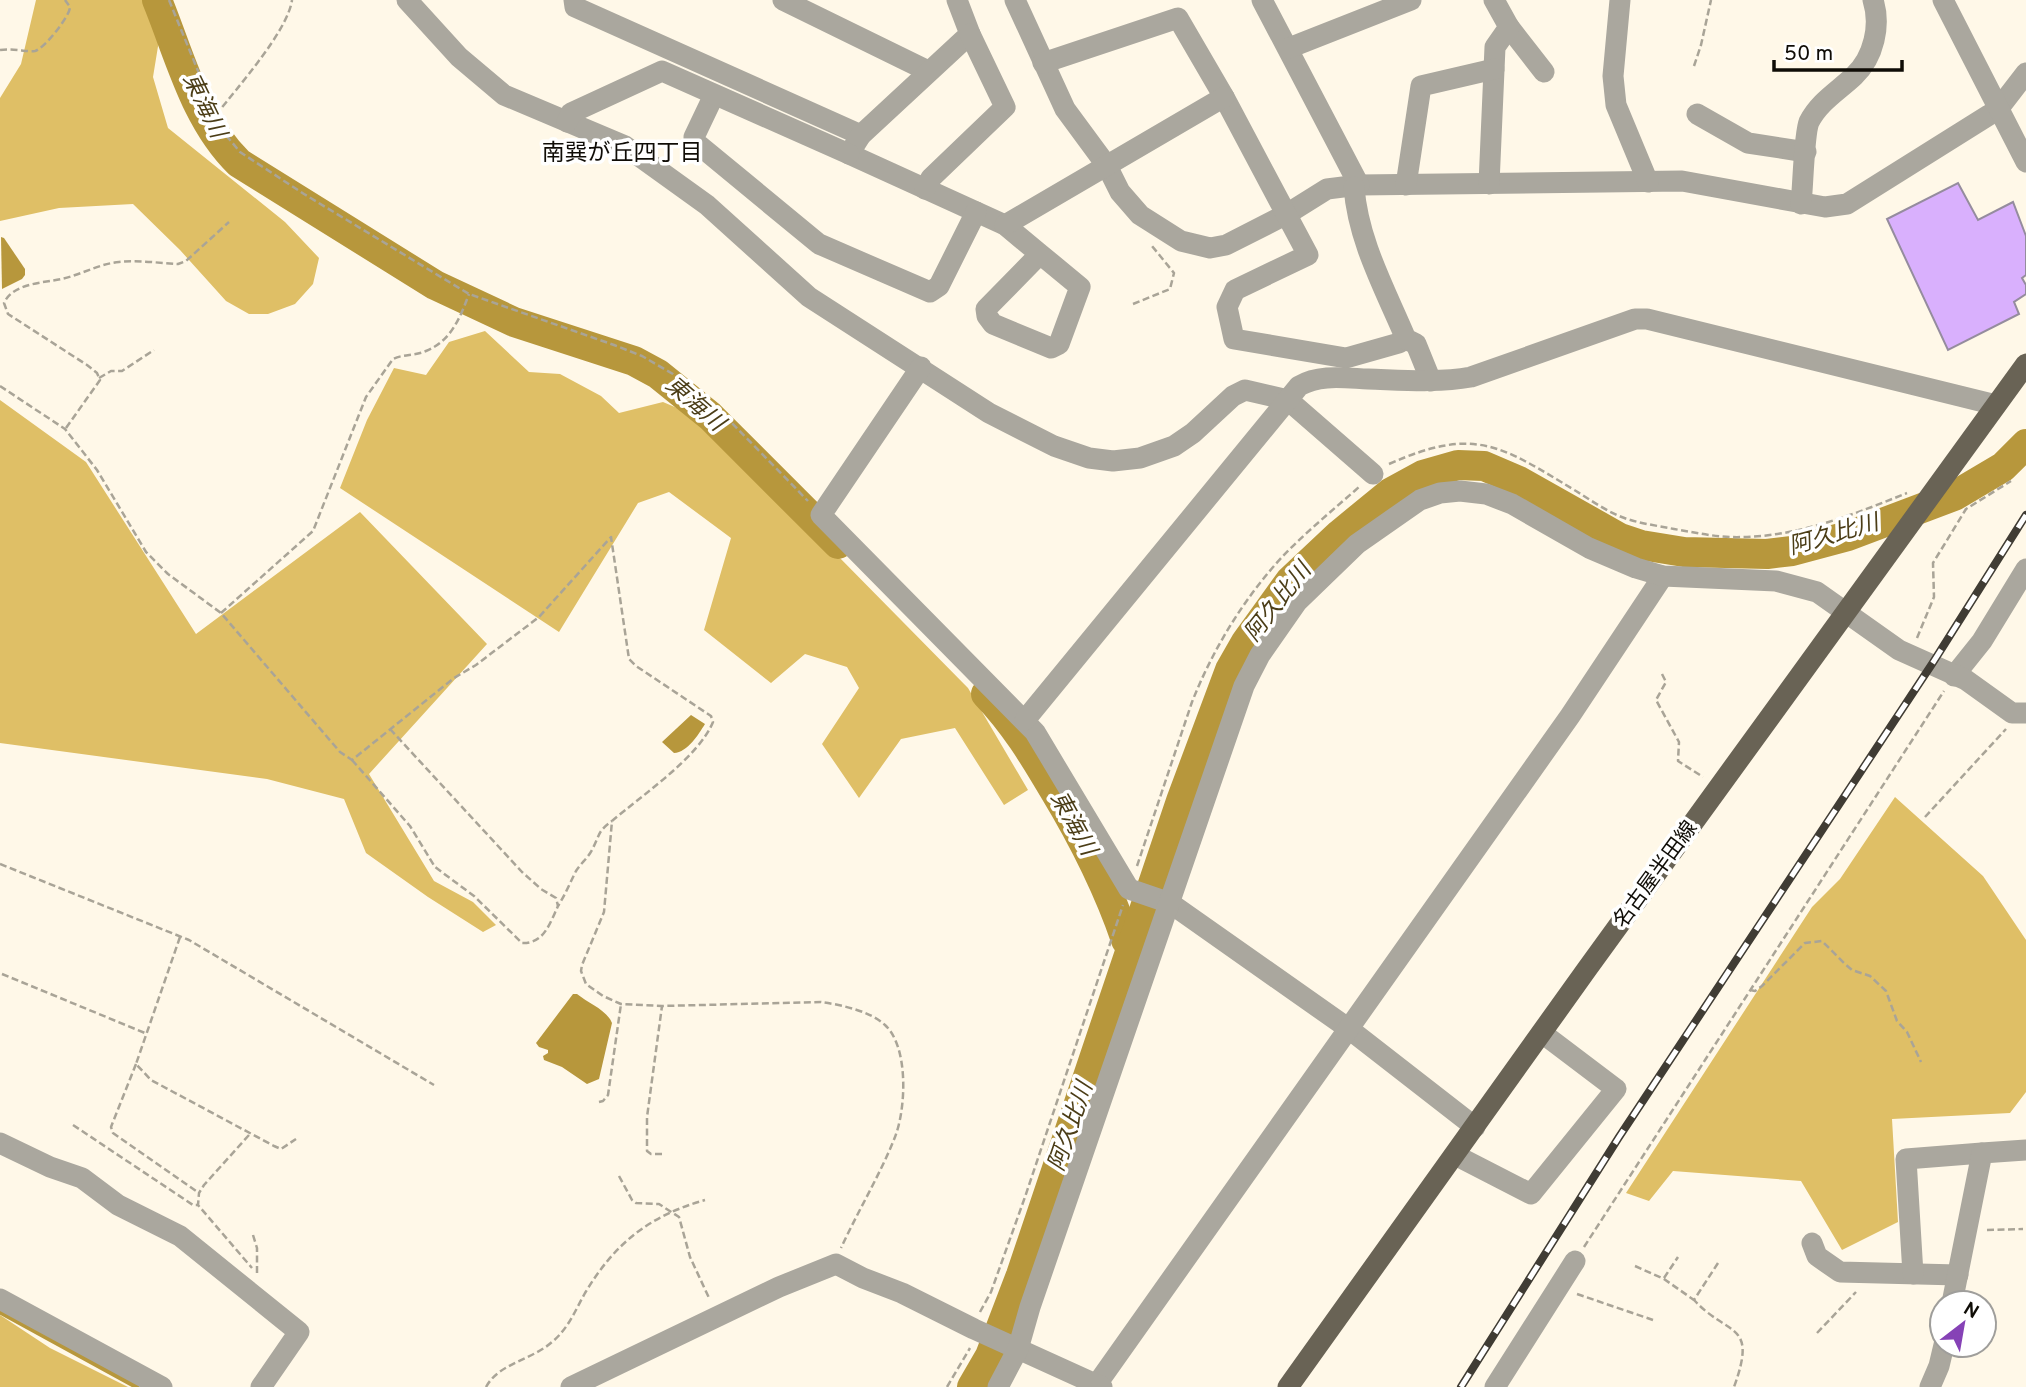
<svg xmlns="http://www.w3.org/2000/svg" width="2026" height="1387" font-family="Overpass,'Noto Sans JP',sans-serif">
  <rect width="100%" height="100%" fill="#fff8e8"/>
  <g fill="#dfbf66">
    <polygon points="36,0 161,0 162,22 153,77 168,128 285,222 319,258 313,284 295,304 268,314 249,314 226,301 180,250 133,204 59,208 0,221 0,98 21,64"/>
    <polygon points="485,331 529,372 560,374 601,396 619,413 663,402 703,419 968,688 1028,790 1004,805 955,728 901,739 859,798 822,744 859,688 847,667 805,654 771,683 704,630 731,538 669,492 638,503 559,632 340,488 367,420 394,368 426,375 449,342"/>
    <polygon points="0,400 86,462 196,634 360,512 487,644 369,774 434,881 473,902 496,925 483,932 428,897 366,853 344,799 267,779 0,743"/>
    <polygon points="1895,797 1983,876 2026,940 2026,1092 2010,1113 1892,1119 1898,1222 1842,1250 1801,1181 1673,1171 1649,1201 1626,1193 1812,907 1840,879"/>
    <polygon points="0,1315 50,1348 128,1387 0,1387"/>
  </g>
  <g fill="#b7973c">
    <polygon points="1,237 4,238 25,269 25,275 22,279 2,289"/>
    <path d="M691,715L705,724C698,735 688,752 674,753L662,742Z"/>
    <path d="M573,994H577C588,1003 607,1010 612,1023L599,1079L587,1084L562,1067L544,1060L543,1056L548,1053V1050L539,1047L536,1043Z"/>
  </g>
  <g fill="none" stroke-linecap="round" stroke-linejoin="round">
    <polyline stroke="#b7973c" stroke-width="5" points="0,1312 137,1387"/>
    <g stroke="#b7973c" stroke-width="30">
      <path d="M157,0C180,56 195,120 239,163L435,285L514,322L634,361L658,374L710,416L838,544"/>
      <path d="M986,694C1014,723 1034,756 1054,790C1083,838 1108,887 1126,940L1131,947"/>
      <polyline points="972,1387 990,1356 1021,1275 1181,801 1230,670 1246,642 1290,581 1340,534 1390,493 1423,475 1458,465 1484,466 1519,481 1620,538 1641,545 1684,552 1767,554 1792,551 1848,536 1954,496 2003,467 2026,444"/>
    </g>
  </g>
  <polygon fill="#d9b0fd" stroke="#958c9e" stroke-width="2" points="1958,183 1978,220 2013,202 2026,236 2026,275 2022,278 2026,285 2026,294 2014,302 2019,314 1948,350 1887,219"/>
  <g fill="none" stroke-linecap="round" stroke-linejoin="round">
    <g stroke="#a9a497" stroke-width="2.5" stroke-dasharray="7 3.5" stroke-linecap="butt">
      <polyline points="169,0 216,115 225,134 240,152 304,194 469,294 614,345 642,356 673,374 722,413 808,501"/>
      <path d="M0,50C13,48 26,52 35,51C44,49 70,16 70,7L65,0"/>
      <polyline points="1694,66 1701,45 1711,0"/>
      <path d="M216,115C236,89 288,31 292,0"/>
      <polyline points="1133,304 1170,289 1174,273 1152,246"/>
      <polyline points="99,378 111,371 122,371 154,350"/>
      <path d="M0,386L65,429L97,470L146,552L168,574L221,613L340,752L352,760L454,678L476,665L539,617L611,537L629,659L636,666L711,716L713,722C699,757 641,796 612,821L604,912L582,965L581,971L586,984L603,996L621,1004L662,1006L821,1002C842,1005 870,1011 885,1025C909,1047 906,1109 895,1137C880,1175 858,1211 841,1248"/>
      <path d="M66,428L100,380L97,373L87,365L8,314L4,303C13,283 43,283 61,279C81,275 98,264 119,262C138,260 159,263 178,264L186,261L229,222"/>
      <path d="M1389,464C1475,426 1500,445 1576,491C1592,501 1609,513 1627,519C1643,524 1659,526 1674,529C1697,533 1720,538 1743,537C1800,536 1855,514 1907,493"/>
      <path d="M221,613L313,531L366,397L393,359C403,354 415,356 426,351C451,341 460,318 469,294"/>
      <polyline points="1917,638 1934,597 1933,563 1966,509 2011,481"/>
      <polyline points="1662,674 1666,682 1656,700 1679,742 1678,761 1703,777"/>
      <path d="M390,729L522,872L541,889L556,898L558,906C565,895 570,883 576,871C581,863 589,857 593,848C600,834 598,831 612,821"/>
      <path d="M352,760L410,826L435,867L474,896L522,943C544,944 550,923 558,906"/>
      <polyline points="1925,817 2006,729"/>
      <polyline points="0,864 189,940 434,1085"/>
      <path d="M1137,866L1192,702C1213,649 1244,598 1283,556C1306,532 1333,510 1359,487"/>
      <polyline points="180,937 136,1064 151,1080 274,1146 281,1149 296,1139"/>
      <polyline points="2,974 145,1033"/>
      <polyline points="1750,990 1755,991 1762,986 1805,943 1822,941 1845,964 1852,970 1870,976 1886,991 1897,1021 1907,1032 1921,1062"/>
      <polyline points="136,1064 111,1127 113,1133 199,1193"/>
      <polyline points="599,1102 603,1101 608,1095 621,1004"/>
      <polyline points="73,1125 193,1205 198,1205"/>
      <polyline points="249,1135 204,1185 199,1193 198,1205 252,1268"/>
      <polyline points="662,1154 651,1154 647,1151 647,1117 662,1006"/>
      <polyline points="619,1176 632,1200 636,1203 659,1204 679,1217 690,1257 710,1300"/>
      <polyline points="1987,1230 2023,1229"/>
      <polyline points="253,1235 257,1248 257,1273"/>
      <polyline points="1584,1247 1944,691"/>
      <path d="M1718,1263L1694,1300C1728,1337 1758,1321 1734,1387"/>
      <polyline points="1635,1266 1664,1279 1694,1300"/>
      <polyline points="1664,1278 1678,1257"/>
      <polyline points="1577,1294 1653,1320"/>
      <polyline points="980,1312 991,1292 1025,1197 1123,905"/>
      <polyline points="1817,1333 1856,1292"/>
      <path d="M486,1387C499,1363 532,1360 552,1342C568,1329 575,1311 585,1293C615,1243 649,1216 705,1200"/>
      <polyline points="947,1387 970,1348"/>
    </g>
    <g stroke="#aaa79e" stroke-width="21">
      <polyline points="407,0 459,57 504,95 625,146 707,205 809,297 989,413 1054,446 1089,458 1113,461 1140,458 1174,446 1193,433 1233,396 1245,390 1288,400 1373,474"/>
      <polyline points="574,0 575,7 861,135"/>
      <polyline points="783,0 928,71"/>
      <polyline points="957,0 970,34 861,135 849,154 1005,225 1040,254 986,309 987,316 993,324 1051,348 1059,344 1080,287 1040,254"/>
      <polyline points="1015,0 1065,109 1107,166 1120,192 1140,215 1181,241 1210,248 1226,245 1287,214 1327,189 1359,185 1682,181 1825,207 1847,204 1989,115 1999,108 2026,73"/>
      <polyline points="1262,0 1359,185"/>
      <polyline points="1620,0 1613,76 1616,105 1648,182"/>
      <polyline points="1943,0 2026,162"/>
      <polyline points="1509,27 1544,72"/>
      <polyline points="1289,48 1411,0"/>
      <polyline points="1043,63 1178,18 1224,97 1308,255 1235,290 1227,307 1234,339 1346,358 1399,343 1406,339"/>
      <polyline points="714,95 694,137 694,141 819,244 930,292 939,286 976,212"/>
      <polyline points="1697,114 1748,143 1806,152"/>
      <polyline points="567,122 571,113 662,71 849,154"/>
      <polyline points="1489,184 1495,47 1509,27 1494,0"/>
      <polyline points="1406,185 1421,86 1494,69"/>
      <path d="M1354,187C1358,241 1385,289 1406,339L1416,344L1431,381"/>
      <polyline points="925,189 931,178 1005,107 970,34"/>
      <path d="M1801,204C1803,187 1804,134 1809,122C1819,102 1838,91 1854,76C1874,57 1881,25 1873,0"/>
      <polyline points="1005,225 1224,97"/>
      <polyline points="921,367 821,515 1035,732 1129,889 1170,903 1349,1029 1475,1127"/>
      <polyline points="1954,676 1982,641 2026,569"/>
      <path d="M1025,720L1299,386C1320,374 1344,378 1368,379C1402,380 1437,383 1471,377L1635,319H1647L1996,405"/>
      <polyline points="0,1143 50,1167 82,1178 118,1205 180,1236 299,1332 261,1387"/>
      <polyline points="1455,1155 1531,1194 1616,1089 1542,1033"/>
      <polyline points="1812,1243 1817,1256 1840,1272 1958,1275"/>
      <polyline points="1913,1274 1906,1159 1982,1153"/>
      <polyline points="0,1299 162,1387"/>
      <polyline points="1952,1303 1982,1153 2026,1150"/>
      <polyline points="1097,1384 1570,716 1663,576"/>
      <polyline points="571,1387 779,1287 836,1264 863,1278 902,1293 974,1329 1102,1387"/>
      <polyline points="998,1387 1018,1349 1030,1307 1244,686 1260,655 1297,602 1357,544 1420,500 1440,493 1460,491 1486,494 1512,504 1589,548 1636,568 1663,576 1776,581 1817,592 1899,650 1966,680 2012,713 2026,713"/>
      <polyline points="1495,1387 1575,1261"/>
      <polyline points="1930,1387 1939,1366 1944,1345"/>
    </g>
    <polyline stroke="#696355" stroke-width="21" points="1288,1387 1587,969 2026,364"/>
    <g stroke="#403c34" stroke-width="8">
      <polyline id="rail" points="1461,1387 1619,1137 1932,664 2026,515"/>
    </g>
    <use href="#rail" stroke="#fff" stroke-width="5" stroke-dasharray="16" stroke-linecap="butt"/>
  </g>
  <g text-anchor="middle" dominant-baseline="central" stroke-width="7" stroke-linejoin="round" paint-order="stroke">
    <g font-size="21" fill="#0f0c06" stroke="#fff">
      <text transform="translate(1656 875) rotate(-54)">名古屋半田線</text>
    </g>
    <g font-size="23" font-style="italic" fill="#4b3d17" stroke="#fff">
      <text transform="translate(203 106) rotate(64)">東海川</text>
      <text transform="translate(694 405) rotate(41)">東海川</text>
      <text transform="translate(1834 536) rotate(-16)">阿久比川</text>
      <text transform="translate(1279 603) rotate(-52)">阿久比川</text>
      <text transform="translate(1072 824) rotate(61)">東海川</text>
      <text transform="translate(1072 1127) rotate(-71)">阿久比川</text>
    </g>
    <g font-size="23" fill="#0f0c06" stroke="#fff">
      <text x="622" y="154">南巽が丘四丁目</text>
    </g>
  </g>
  <g transform="translate(1963 1324) rotate(31)"><circle r="33" fill="#ffffff" stroke="#9f9e9b" stroke-width="2"/>
  <path d="M0-5L12 26L0 18L-12 26Z" fill="#8642b6"/>
  <text y="-10" font-size="19" font-weight="bold" text-anchor="middle" fill="#0f0c06">N</text>
  </g>
  <path d="M1774 60v10h128v-10" fill="none" stroke="#0f0c06" stroke-width="3.5"/>
  <text x="1784" y="60" font-size="21" fill="#0f0c06" stroke="#ffffff" stroke-width="5" paint-order="stroke">50 m</text>
</svg>
